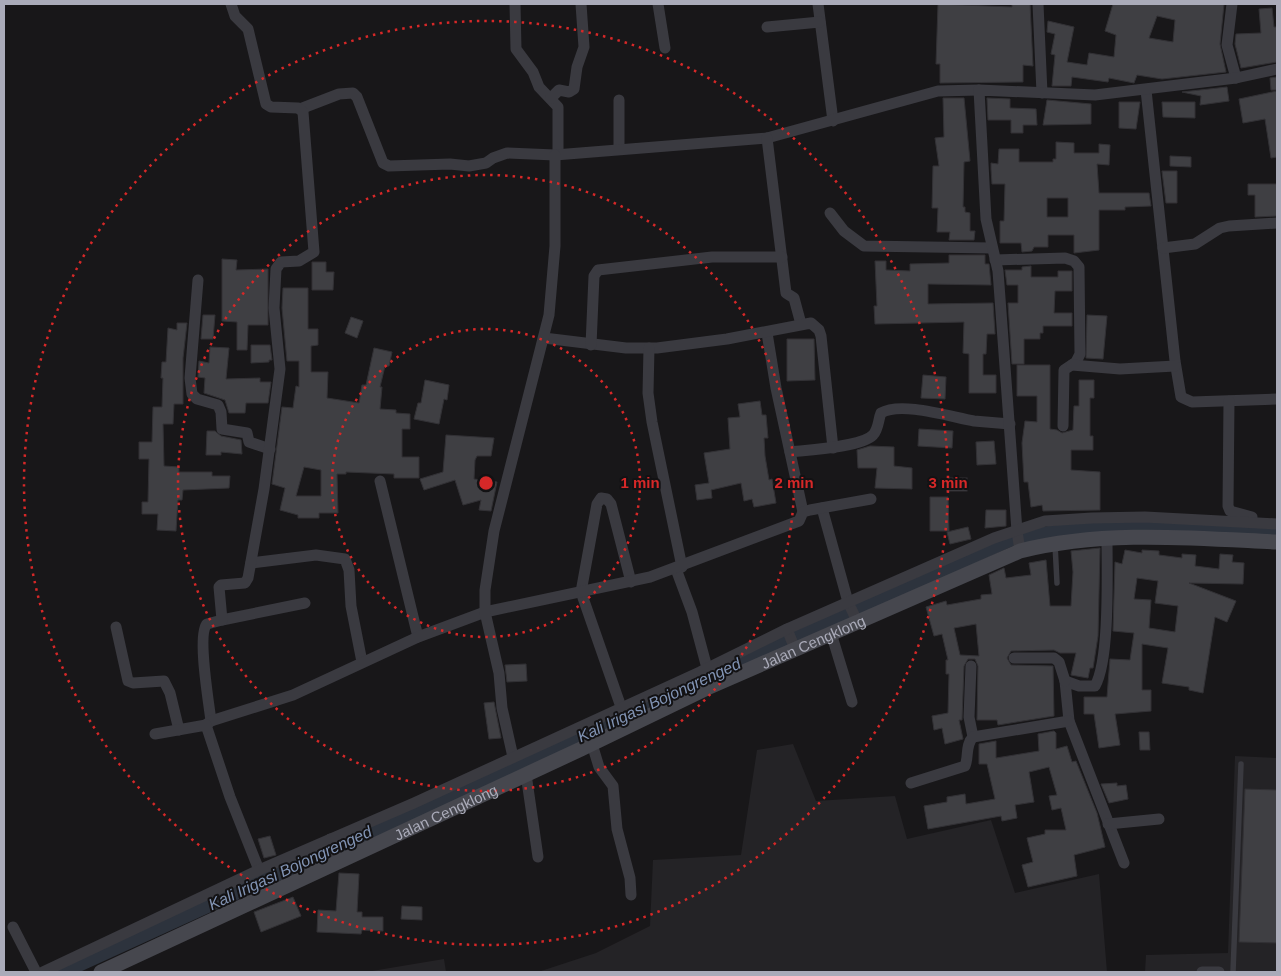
<svg xmlns="http://www.w3.org/2000/svg" width="1281" height="976" font-family="Arial,sans-serif">
  <rect width="100%" height="100%" fill="#181719"/>
  <g fill="#242326">
    <polygon points="793,744 816,801 895,796 907,839 991,820 1015,893 1099,874 1107,972 538,972 596,953 650,926 653,860 741,855 757,750"/>
    <polygon points="1235,756 1277,758 1277,972 1145,972 1146,955 1228,953"/>
    <polygon points="444,959 446,972 366,972"/>
  </g>
  <g fill="none" stroke-linecap="round" stroke-linejoin="round">
    <polyline stroke="#2d333d" stroke-width="14" points="63,972 1016,537 1121,524 1277,531"/>
  </g>
  <g fill="#3f3f43" stroke="#323135" fill-rule="evenodd">
    <polygon points="938,4 1012,7 1012,4 1030,4 1033,66 1023,65 1023,82 940,83 940,64 936,64"/>
    <path d="M1113,4H1224L1220,44L1226,72L1162,79L1137,75L1134,83L1109,78L1108,82L1072,77L1071,86H1052L1055,55L1051,54L1055,34L1047,32L1048,21L1074,27L1067,62L1087,65L1089,53L1114,57L1116,35L1105,31ZM1157,16L1175,20L1173,42L1149,38Z"/>
    <polygon points="1272,8 1274,27 1277,27 1277,62 1241,68 1235,44 1236,34 1261,33 1259,9"/>
    <polygon points="1277,77 1277,90 1271,90 1270,78"/>
    <polygon points="1227,87 1229,101 1200,105 1201,96 1182,92"/>
    <polygon points="1277,91 1277,157 1271,158 1265,119 1243,123 1239,99"/>
    <polygon points="943,98 964,98 970,161 964,162 963,207 965,207 965,212 970,213 970,231 975,231 974,240 949,240 950,232 937,232 938,208 932,208 933,166 939,166 935,138 944,137"/>
    <polygon points="987,98 1010,99 1010,108 1036,109 1037,125 1023,125 1023,133 1011,133 1011,120 988,120"/>
    <polygon points="1047,100 1091,104 1091,124 1043,125"/>
    <polygon points="1119,102 1140,102 1136,129 1119,128"/>
    <polygon points="1162,102 1195,102 1195,118 1163,117"/>
    <path d="M1056,142L1074,143V153H1099V144L1110,145L1109,165L1097,164L1099,193H1149L1151,206L1125,207V210H1099V250L1074,253V235H1048V247H1034L1032,251L1022,252L1021,243H1000V221H1004L1005,184H992L991,169V163L998,164L999,149H1019V162H1053V159H1056ZM1047,198H1068V217H1047Z"/>
    <polygon points="1170,156 1191,157 1191,167 1170,166"/>
    <polygon points="1162,171 1177,171 1177,203 1166,203"/>
    <polygon points="1248,184 1277,184 1277,216 1255,217 1255,195 1248,195"/>
    <polygon points="949,255 985,255 985,264 989,264 991,285 928,284 928,304 993,303 995,334 987,334 986,354 983,354 983,375 996,375 996,393 969,393 969,354 963,353 964,322 875,324 874,306 877,306 875,261 886,261 886,270 910,271 910,264 949,263"/>
    <polygon points="222,259 237,260 236,270 268,269 268,325 248,325 247,350 237,350 237,322 222,321"/>
    <polygon points="312,262 326,262 326,272 334,272 333,290 312,290"/>
    <polygon points="1031,266 1031,277 1058,277 1058,271 1072,271 1072,291 1055,291 1054,313 1072,313 1072,326 1043,326 1043,333 1040,333 1040,339 1024,339 1024,364 1012,364 1008,303 1018,303 1018,285 1007,285 1005,270 1022,270 1022,267"/>
    <path d="M283,288H308V329H318V345L311,346V372H328L327,398L359,403L362,385H366L374,348L392,352L389,366H385L380,387H382L380,409L396,410V413L410,414V429H402V457H419V478H394V474L346,472V474H337L338,513H319V518H298V515L280,510L285,488L272,484L282,407L293,408L296,386L299,387V361H287L282,308ZM304,467L321,470V496H296Z"/>
    <polygon points="203,315 215,315 213,339 201,339"/>
    <polygon points="1087,315 1107,316 1103,359 1086,358"/>
    <polygon points="351,317 363,321 357,338 345,333"/>
    <polygon points="177,323 187,323 183,358 183,404 174,404 173,424 163,424 164,466 179,467 179,472 212,472 212,476 230,476 229,488 183,490 182,500 178,500 176,531 157,530 158,514 142,514 142,502 148,502 149,459 139,459 139,442 152,442 153,407 162,407 163,378 161,378 162,362 166,362 168,328 177,330"/>
    <polygon points="787,339 814,339 815,380 787,381"/>
    <polygon points="251,345 270,345 272,360 269,360 269,362 251,363"/>
    <polygon points="210,347 229,348 226,379 260,378 260,382 271,382 268,403 246,403 245,413 229,413 225,400 204,393 205,378 198,377 199,361 209,363"/>
    <polygon points="1017,365 1050,365 1050,429 1057,430 1062,433 1073,430 1074,406 1079,406 1079,380 1094,380 1094,398 1090,398 1090,436 1093,436 1093,450 1071,450 1071,470 1100,472 1100,510 1043,511 1042,505 1031,507 1028,482 1024,482 1022,443 1025,421 1037,422 1037,396 1017,396"/>
    <polygon points="923,375 946,377 945,399 921,398"/>
    <polygon points="425,380 449,385 447,400 444,399 439,424 414,419 418,403 421,403"/>
    <polygon points="760,401 762,415 766,415 768,438 764,438 765,456 769,480 772,479 776,503 754,507 752,499 744,501 741,483 711,490 712,498 697,500 695,485 709,483 704,453 730,449 728,418 740,417 738,404"/>
    <polygon points="919,429 953,431 952,448 918,446"/>
    <polygon points="207,431 215,431 221,436 241,440 242,454 221,452 221,455 206,455"/>
    <polygon points="446,435 494,438 491,456 477,456 475,460 474,479 497,482 491,511 479,510 481,500 463,505 455,480 424,490 420,479 443,472"/>
    <polygon points="994,441 996,464 977,465 976,442"/>
    <polygon points="870,446 894,447 894,466 912,468 912,489 875,488 877,468 858,468 857,450"/>
    <rect x="947" y="478" width="20" height="13"/>
    <polygon points="930,497 948,497 949,531 930,531"/>
    <polygon points="986,510 1006,510 1006,526 985,528"/>
    <polygon points="968,527 971,539 950,544 947,532"/>
    <path d="M1100,548L1098,636L1093,668H1090L1088,678L1071,675L1076,653H1060L1054,650L1011,651L1007,658L1011,665L1053,666L1054,716L998,725L997,720H977L978,666L975,659H968L964,666L962,720H959L963,739L945,744L942,728L934,730L932,716L948,713L949,674H946V660H948L942,634L934,636L926,607L946,601L947,605L981,599V595L992,594L989,575L1004,568L1006,578L1031,575L1029,563L1046,560L1050,606H1071L1073,572L1071,551ZM976,624L979,656L960,655L954,628Z"/>
    <path d="M1125,550L1142,553V550L1159,551V555L1182,558V554L1196,555L1195,566L1219,569L1220,554L1233,555L1232,562L1244,563L1243,584L1189,583L1236,601L1227,622L1215,617L1203,693L1189,690V687L1162,683L1168,648L1142,644V690H1151V711L1115,714L1120,745L1099,748L1094,714H1084V697H1107L1110,659L1130,660L1134,633L1113,631L1115,562L1122,564ZM1137,578L1158,581L1155,603L1178,606L1175,632L1149,628L1151,600L1134,599Z"/>
    <polygon points="526,664 527,681 507,682 505,665"/>
    <polygon points="494,702 501,738 489,739 484,703"/>
    <polygon points="1054,731 1056,733 1056,749 1067,746 1072,762 1076,761 1097,813 1105,847 1074,855 1077,876 1028,887 1022,865 1033,862 1027,838 1045,834 1045,830 1066,830 1061,808 1052,810 1049,796 1057,795 1049,767 1029,772 1034,802 1015,805 1017,818 1002,821 1001,816 928,829 924,806 947,802 947,797 965,794 966,804 995,799 987,764 979,764 979,744 996,741 996,758 1039,751 1038,734"/>
    <polygon points="1139,732 1149,732 1150,750 1140,750"/>
    <polygon points="1117,783 1117,786 1126,785 1128,799 1109,803 1101,784"/>
    <polygon points="1245,789 1277,790 1277,943 1239,942"/>
    <polygon points="270,836 276,855 264,858 258,839"/>
    <polygon points="339,873 359,874 357,912 362,912 362,917 383,917 383,931 362,930 361,934 317,932 318,910 336,911"/>
    <polygon points="293,897 301,916 261,932 254,912"/>
    <polygon points="402,906 422,907 422,920 401,919"/>
  </g>
  <g fill="none" stroke-linecap="round" stroke-linejoin="round">
    <g stroke="#3a3a40" stroke-width="5.5">
      <polyline points="1055,544 1057,583"/>
      <polyline points="1233,972 1241,764"/>
    </g>
    <g stroke="#3a3a40" stroke-width="11">
      <polyline points="515,4 516,49 533,72 539,87 558,107 558,154"/>
      <polyline points="658,4 665,48"/>
      <polyline points="818,4 833,121"/>
      <polyline points="1038,4 1042,93"/>
      <polyline points="1232,4 1227,45 1236,78"/>
      <polyline points="767,27 820,22"/>
      <polyline points="1146,90 1175,361 1181,397 1192,402 1277,399"/>
      <polyline points="551,98 559,90 569,92 574,89 577,67 584,47 581,4"/>
      <polyline points="619,100 619,149"/>
      <polyline points="300,109 339,94 353,93 357,97 383,163 389,166 450,164 469,166 486,163 493,158 507,153 555,155 767,138 938,91 979,90"/>
      <polyline points="767,138 786,293 794,298 801,324"/>
      <polyline points="830,213 844,231 864,246 992,248"/>
      <polyline points="1163,248 1195,244 1220,228 1229,226 1277,223"/>
      <polyline points="995,260 1065,258 1074,261 1079,267 1080,354 1076,362 1064,370 1063,426"/>
      <polyline points="198,280 190,378 192,394 197,399 218,405 221,412 222,429 247,433 249,442 270,449"/>
      <polyline points="767,333 776,388 803,512"/>
      <polyline points="544,338 626,348 657,348 727,339 811,323 819,330 821,336 833,448"/>
      <polyline points="591,345 594,276 598,270 712,257 782,257"/>
      <polyline points="649,348 648,393 652,422 682,567"/>
      <polyline points="1072,365 1120,369 1175,366"/>
      <polyline points="1229,401 1228,506 1230,511 1252,517"/>
      <path d="M790,452C808,450 862,447 873,435C879,428 878,420 881,413C901,401 951,417 974,421C986,422 998,423 1010,424"/>
      <polyline points="380,481 418,637"/>
      <polyline points="822,508 848,602 857,621"/>
      <path d="M1107,538C1107,572 1110,660 1095,686H1079L1065,681L1069,721L1124,863"/>
      <polyline points="1020,551 1017,531 998,271 986,219 979,90 1095,95 1236,78 1277,69"/>
      <polyline points="251,563 316,555 345,559 349,570 351,606 362,662"/>
      <polyline points="676,569 692,612 707,668"/>
      <polyline points="222,620 305,603"/>
      <polyline points="116,627 128,681 133,683 164,681 170,693 179,730"/>
      <polyline points="787,629 795,649"/>
      <polyline points="831,633 852,702"/>
      <polyline points="1014,658 1054,658 1059,662 1065,681"/>
      <polyline points="971,666 969,717 973,737"/>
      <polyline points="621,707 581,592 597,504 601,498 607,499 611,504 631,582"/>
      <path d="M211,721C209,704 197,634 207,624L222,620L219,587L221,585L245,583L248,578L264,489L280,369L274,308L276,269L281,262L299,261L314,252L303,112L298,108L271,107L266,104L248,29L235,16L231,4"/>
      <polyline points="207,724 211,721 293,695 418,637 485,612 650,577 799,521 803,512 810,510 871,499"/>
      <polyline points="155,734 206,725 230,797 259,870"/>
      <polyline points="592,744 599,767 613,786 617,829 630,878 631,895"/>
      <polyline points="513,757 502,708 499,673 485,612 485,590 494,531 549,315 555,246 555,155"/>
      <polyline points="526,774 538,857"/>
      <path d="M911,783L965,766C969,757 965,745 973,737L1069,721"/>
      <polyline points="1108,824 1159,819"/>
      <polyline points="330,839 339,861"/>
      <polyline points="13,927 36,972"/>
      <polyline points="43,972 259,870 414,803 700,672 787,629 994,538 1045,521 1092,518 1145,517 1277,524"/>
      <polyline points="1202,972 1219,972"/>
    </g>
    <path stroke="#46474e" stroke-width="15" id="s1" d="M101,972L581,749L707,688L1020,551C1103,530 1193,538 1277,542"/>
  </g>
  <g fill="none" stroke="#d62828" stroke-width="2.5" stroke-dasharray="2.5 5">
    <circle cx="486" cy="483" r="154"/>
    <circle cx="486" cy="483" r="308"/>
    <circle cx="486" cy="483" r="462"/>
  </g>
  <g text-anchor="middle" dominant-baseline="central" stroke-width="4" stroke-linejoin="round" paint-order="stroke">
    <g font-size="15" fill="#aaabb9" stroke="#131214">
      <text stroke="none"><textPath href="#s1" startOffset="785">Jalan Cengklong</textPath></text>
      <text stroke="none"><textPath href="#s1" startOffset="380">Jalan Cengklong</textPath></text>
    </g>
    <g font-size="16" font-style="italic" fill="#8193b3" stroke="#131214">
      <text transform="translate(659 700) rotate(-25)">Kali Irigasi Bojongrenged</text>
      <text transform="translate(290 868) rotate(-25)">Kali Irigasi Bojongrenged</text>
    </g>
  </g>
  <circle cx="486" cy="483" r="8" fill="#d62828" stroke="#131214" stroke-width="2.5"/>
  <g font-size="15" text-anchor="middle" font-weight="bold" fill="#d62828" stroke="#131214" stroke-width="4" stroke-linejoin="round" paint-order="stroke">
    <text x="640" y="488">1 min</text>
    <text x="794" y="488">2 min</text>
    <text x="948" y="488">3 min</text>
  </g>
  <rect width="1281" height="976" fill="none" stroke="#aaabb9" stroke-width="10"/>
</svg>
